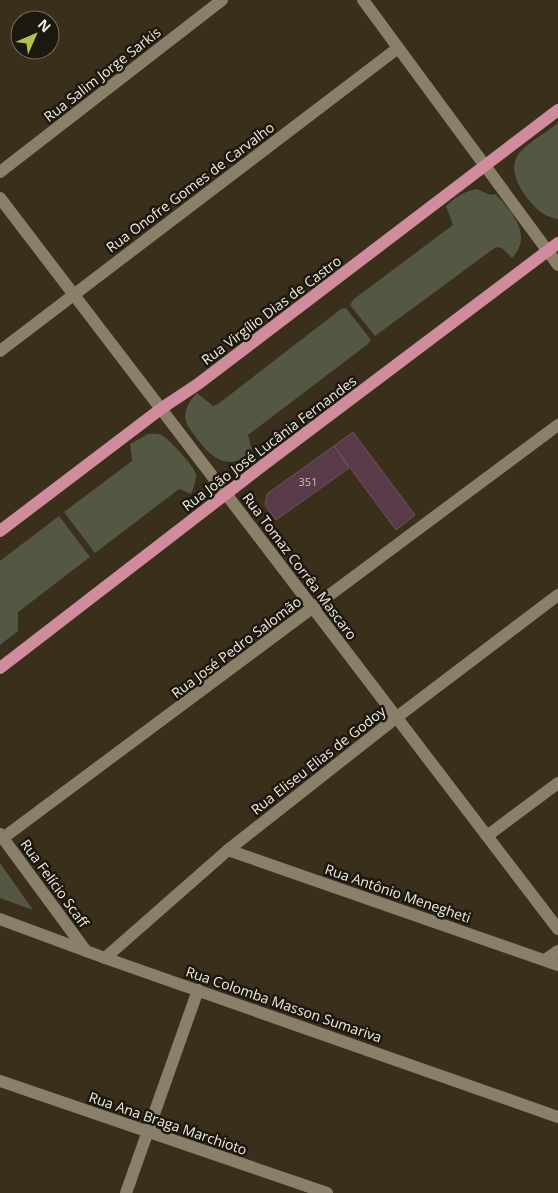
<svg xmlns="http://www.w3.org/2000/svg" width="558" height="1193" font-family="'Open Sans',sans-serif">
  <rect width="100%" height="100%" fill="#392f1a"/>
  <g fill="#555745">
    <path d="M558,123V219H556C552,217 546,216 542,213C527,201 503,171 520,152C529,142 547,132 558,123Z"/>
    <path d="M476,189L491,195L495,194C513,212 533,236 512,258L502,248L496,247L375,336L350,305L354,299L453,225L446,206C456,197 463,192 476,189Z"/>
    <path d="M346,308L371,340L368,344L248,435L252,451C230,471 214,461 198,440C193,433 186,426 185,417C185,408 191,399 197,393L213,406L218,404L341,309Z"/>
    <path d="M148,434C153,434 159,433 163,436C171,441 195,467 196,475C196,482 193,489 191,494L179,489L95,553L64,512L132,461L130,444Z"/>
    <polygon points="59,516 90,557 18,612 18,631 0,645 0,561"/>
    <polygon points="0,863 33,910 0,898"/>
  </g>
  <g fill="#583a48" stroke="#6d545f">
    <polygon points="353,432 415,515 396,530 334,446"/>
    <polygon points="334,446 349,468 276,520 265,505 267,494"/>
  </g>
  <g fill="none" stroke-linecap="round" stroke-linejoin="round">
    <g stroke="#8a7f68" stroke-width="12">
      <polyline points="0,172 222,0"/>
      <polyline points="547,250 558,265"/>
      <polyline points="0,351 398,48"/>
      <polyline points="226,494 558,929"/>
      <polyline points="0,834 86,951"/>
      <polyline points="487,836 558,783"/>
      <polyline points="3,838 558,425"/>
      <polyline points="228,850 558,965"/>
      <polyline points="0,919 105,958 558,1117"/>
      <polyline points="105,958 228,850 397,717 558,595"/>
      <polyline points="545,960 558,951"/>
      <polyline points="0,1081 327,1193"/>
      <polyline points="126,1193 198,990"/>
    </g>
    <g stroke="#8a7f68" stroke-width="12">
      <polyline points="363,0 547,250"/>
      <polyline points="0,198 226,494"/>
    </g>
    <g stroke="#d08c9d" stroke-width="12">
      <polyline points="0,531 162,408 198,384 558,110"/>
      <polyline points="0,668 266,463 558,243"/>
    </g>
  </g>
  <g text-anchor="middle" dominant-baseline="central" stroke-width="5" stroke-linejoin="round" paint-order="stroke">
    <g font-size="11" fill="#ccbfb9">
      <text x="308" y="481">351</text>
    </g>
    <g font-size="14" fill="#f2ebdf" stroke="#1c180f">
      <text transform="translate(102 74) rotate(-38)">Rua Salim Jorge Sarkis</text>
      <text transform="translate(190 187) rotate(-37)">Rua Onofre Gomes de Carvalho</text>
      <text transform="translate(271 310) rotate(-37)">Rua Virgílio Dias de Castro</text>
      <text transform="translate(269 443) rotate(-37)">Rua João José Lucânia Fernandes</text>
      <text transform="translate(300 566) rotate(53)">Rua Tomaz Corrêa Mascaro</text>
      <text transform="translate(236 647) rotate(-37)">Rua José Pedro Salomão</text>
      <text transform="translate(318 760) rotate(-38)">Rua Eliseu Elias de Godoy</text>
      <text transform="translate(55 883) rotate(54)">Rua Felício Scaff</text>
      <text transform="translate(398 893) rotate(19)">Rua Antônio Menegheti</text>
      <text transform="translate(284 1004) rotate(19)">Rua Colomba Masson Sumariva</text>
      <text transform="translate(168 1123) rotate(19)">Rua Ana Braga Marchioto</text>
    </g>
  </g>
  <g transform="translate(35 35) rotate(45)"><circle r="24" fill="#1c180f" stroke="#726c62"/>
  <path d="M0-4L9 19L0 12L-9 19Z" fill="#b4c24a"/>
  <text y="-8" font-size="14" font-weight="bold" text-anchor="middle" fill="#f2ebdf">N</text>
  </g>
</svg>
